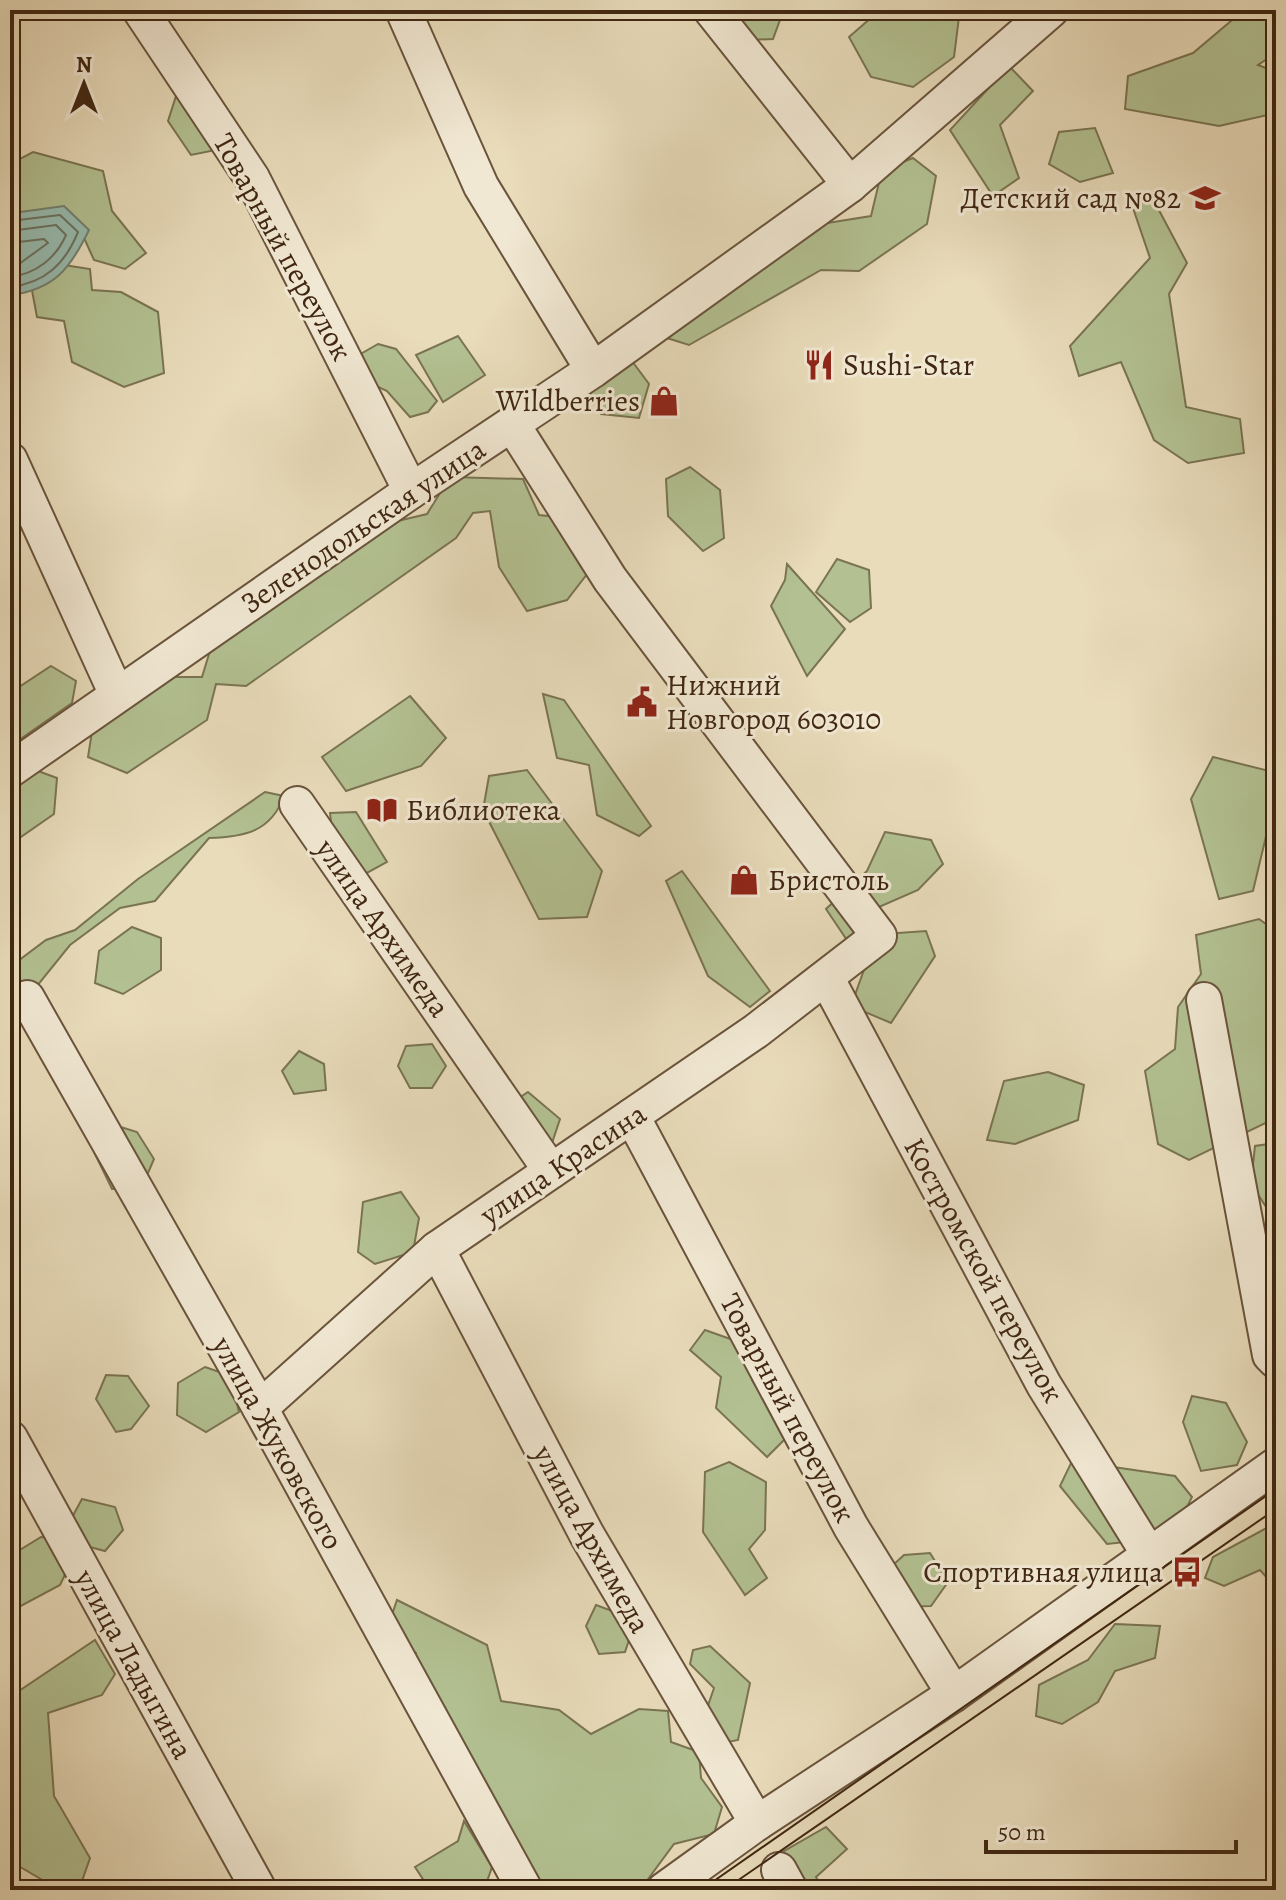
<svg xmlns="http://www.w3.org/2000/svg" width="1286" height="1900" font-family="Alegreya,serif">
  <rect width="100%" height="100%" fill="#e9dcbb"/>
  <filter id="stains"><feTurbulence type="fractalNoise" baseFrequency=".0025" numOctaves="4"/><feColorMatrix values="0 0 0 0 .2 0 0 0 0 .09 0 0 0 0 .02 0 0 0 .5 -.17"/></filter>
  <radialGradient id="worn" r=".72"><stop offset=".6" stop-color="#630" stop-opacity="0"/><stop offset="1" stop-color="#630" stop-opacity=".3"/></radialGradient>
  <g fill="#b3c192" stroke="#7a7452" stroke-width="2">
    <polygon points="731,10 772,10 781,17 773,39 748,40"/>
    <polygon points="880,10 954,10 959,17 954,57 913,87 871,77 849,37"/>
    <polygon points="1244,10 1276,10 1276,53 1258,65 1276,72 1276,113 1219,126 1125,109 1128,76 1193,53"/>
    <polygon points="1009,66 1033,91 1000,125 1019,178 993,196 950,130"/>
    <polygon points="176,96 196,97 217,132 211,151 191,155 168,121"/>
    <polygon points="1095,128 1113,173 1080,182 1049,164 1059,132"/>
    <polygon points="33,152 103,171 112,211 146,253 125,269 94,260 80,229 10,222 10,164"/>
    <polygon points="913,158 936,176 927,224 859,271 821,270 689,345 667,338 674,318 815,225 871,216 882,170"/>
    <polygon points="1152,197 1187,263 1169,294 1186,407 1240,419 1244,453 1188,463 1154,440 1121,362 1079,376 1070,346 1150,258 1133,208"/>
    <polygon points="64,265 90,269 92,290 121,292 158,312 164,373 124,387 72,362 64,321 37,317 31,285"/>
    <polygon points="458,336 485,375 443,402 416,355"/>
    <polygon points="378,344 396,349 437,401 428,412 410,417 387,391 359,378 352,359"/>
    <polygon points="629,357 649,384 639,418 601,414 590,394 602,365"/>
    <polygon points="690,467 720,490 724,538 703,551 668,516 666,479"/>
    <polygon points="450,477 523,479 539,515 558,517 594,565 567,600 527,611 499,567 490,511 473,513 456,538 246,686 216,684 207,720 127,773 88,757 93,725 157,677 202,677 213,641 372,527 427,514"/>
    <polygon points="837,559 869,570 871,608 850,622 816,592"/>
    <polygon points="787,564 845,629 807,676 771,606 785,580"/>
    <polygon points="51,666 76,681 72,703 19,740 10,739 10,693"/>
    <polygon points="543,694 564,700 651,826 639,836 597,815 589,765 557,758"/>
    <polygon points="410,696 446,738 421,766 346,791 322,757"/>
    <polygon points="1213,757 1269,771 1276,767 1276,828 1268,828 1253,891 1219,899 1191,799"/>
    <polygon points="27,767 57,778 54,814 15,841 10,839 10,779"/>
    <polygon points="527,770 602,871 587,917 539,919 483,810 489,776"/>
    <path d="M265,792L284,796C271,832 244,837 209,838L155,901L120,908L70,945L33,991L10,1001V967L46,940L75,930L138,879Z"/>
    <polygon points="356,812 387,862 365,874 333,839 330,813"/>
    <polygon points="885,832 931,840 943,864 918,890 872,910 884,934 926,931 935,956 891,1023 851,1006 865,967 826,909 867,871"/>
    <polygon points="682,871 770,991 750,1007 708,976 666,881"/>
    <polygon points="1259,919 1276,931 1276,995 1266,1013 1276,1023 1276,1118 1189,1160 1158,1144 1145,1071 1175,1049 1178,1007 1201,974 1196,935"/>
    <polygon points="132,927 161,938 161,970 123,994 95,983 99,951"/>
    <polygon points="432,1044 446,1066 432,1088 410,1088 398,1066 406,1046"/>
    <polygon points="299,1051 324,1064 326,1090 294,1094 282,1071"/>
    <polygon points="1048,1072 1084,1085 1078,1120 1015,1144 987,1140 1004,1081"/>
    <polygon points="528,1092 560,1119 552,1143 522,1143 501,1110"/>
    <polygon points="108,1123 137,1132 154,1159 142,1187 112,1189 94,1152"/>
    <polygon points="1276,1143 1276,1222 1251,1184 1255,1146"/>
    <polygon points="401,1192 419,1218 413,1252 375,1264 358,1252 363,1202"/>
    <polygon points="705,1330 753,1347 752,1380 787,1437 767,1457 716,1408 721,1377 690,1350"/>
    <polygon points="205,1367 231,1376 239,1412 206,1432 177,1415 178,1383"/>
    <polygon points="106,1375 128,1376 149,1406 131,1429 116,1432 96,1399"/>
    <polygon points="1192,1396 1226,1403 1247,1442 1237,1465 1201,1471 1183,1422"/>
    <polygon points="1072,1461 1175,1476 1192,1497 1172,1537 1107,1544 1060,1486"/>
    <polygon points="729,1462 766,1482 765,1530 749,1549 767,1578 745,1595 703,1532 705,1472"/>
    <polygon points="82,1499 115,1507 123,1530 105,1551 82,1545 70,1521"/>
    <polygon points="1272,1525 1276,1526 1276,1588 1260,1570 1224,1586 1205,1578 1213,1557"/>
    <polygon points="41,1537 58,1539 70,1564 60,1585 19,1607 10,1605 10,1556"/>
    <polygon points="930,1553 948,1582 931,1606 895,1607 880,1577 904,1555"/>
    <polygon points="397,1600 487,1645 501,1701 559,1710 591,1734 639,1709 668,1711 671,1742 699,1752 701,1778 722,1807 714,1834 674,1844 640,1890 538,1890 493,1826 486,1783 467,1775 410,1674 416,1653 387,1629"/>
    <polygon points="596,1605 615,1612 631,1634 625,1652 599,1654 586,1626"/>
    <polygon points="1115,1624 1160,1626 1155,1658 1115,1671 1098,1702 1062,1724 1036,1716 1039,1685 1088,1660"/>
    <polygon points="95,1640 115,1674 102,1695 48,1713 54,1796 90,1858 82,1881 46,1882 10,1861 10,1766 14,1760 10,1697"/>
    <polygon points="710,1646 750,1683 738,1740 718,1744 703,1720 714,1688 690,1664 693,1650"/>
    <polygon points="464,1821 492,1867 484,1890 430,1890 415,1867 458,1841"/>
    <polygon points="826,1827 847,1849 816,1877 823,1890 763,1890 767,1889 779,1854"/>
  </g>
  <path fill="#97bcb0" stroke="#748071" stroke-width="2" d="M64,206L89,230C71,267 55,290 10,295V218L13,213Z"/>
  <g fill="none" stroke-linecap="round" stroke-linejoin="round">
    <g stroke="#6c7261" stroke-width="2">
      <path d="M10,221L60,215L78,232C65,264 45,283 10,287"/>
      <path d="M10,231L56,225L66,235C56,258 36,274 10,277"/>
      <polyline points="10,243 44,239 48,243 19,264 10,265"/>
    </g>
    <g stroke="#6a543c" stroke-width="38">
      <g id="minor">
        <polyline points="140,10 252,178 411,491"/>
        <polyline points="403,10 481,186 593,370"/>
        <polyline points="711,10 850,185"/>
        <polyline points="10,460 117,695"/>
        <polyline points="10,770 411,491 593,370 850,185 1051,10"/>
        <polyline points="297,804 551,1171"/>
        <polyline points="827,979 1044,1385 1150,1556"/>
        <polyline points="27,998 260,1408 525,1890"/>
        <polyline points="1204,1000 1270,1355 1276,1361"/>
        <polyline points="632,1116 851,1527 954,1694"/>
        <polyline points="437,1249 587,1535 757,1823"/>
        <polyline points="260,1408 437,1249 756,1031 879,936 610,579 512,424"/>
        <polyline points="10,1438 259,1890"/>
        <polyline points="779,1870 790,1890"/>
        <polyline points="664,1890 757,1823 954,1694 1276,1465"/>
      </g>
    </g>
    <use href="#minor" stroke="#f1e8d3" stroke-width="34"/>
    <g stroke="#402712" stroke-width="2">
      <polyline points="701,1890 1276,1489"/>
      <polyline points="724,1890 1276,1509"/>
    </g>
  </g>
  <defs>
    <g id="school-bare" transform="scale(2.4)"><path d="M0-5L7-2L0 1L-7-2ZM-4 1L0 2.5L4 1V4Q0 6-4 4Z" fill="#8f2418" stroke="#f1e8d3" stroke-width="2.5" paint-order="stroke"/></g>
    <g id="restaurant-bare" transform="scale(2.4)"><path d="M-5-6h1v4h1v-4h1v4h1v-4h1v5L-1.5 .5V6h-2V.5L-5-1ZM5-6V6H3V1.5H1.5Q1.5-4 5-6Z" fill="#8f2418" stroke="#f1e8d3" stroke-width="2.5" paint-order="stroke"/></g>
    <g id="shop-bare" transform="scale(2.4)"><path d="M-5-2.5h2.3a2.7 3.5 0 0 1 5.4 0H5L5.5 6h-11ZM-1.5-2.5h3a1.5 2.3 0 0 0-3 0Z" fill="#8f2418" stroke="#f1e8d3" stroke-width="2.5" paint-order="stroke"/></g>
    <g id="civic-bare" transform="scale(2.4)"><path d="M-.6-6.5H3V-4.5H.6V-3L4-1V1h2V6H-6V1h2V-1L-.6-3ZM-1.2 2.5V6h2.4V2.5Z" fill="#8f2418" stroke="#f1e8d3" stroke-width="2.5" paint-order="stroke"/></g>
    <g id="library-bare" transform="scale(2.4)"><path d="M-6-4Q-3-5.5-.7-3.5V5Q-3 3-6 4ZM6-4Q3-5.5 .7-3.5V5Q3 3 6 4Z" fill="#8f2418" stroke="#f1e8d3" stroke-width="2.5" paint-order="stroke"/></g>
    <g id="bus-bare" transform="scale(2.4)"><path d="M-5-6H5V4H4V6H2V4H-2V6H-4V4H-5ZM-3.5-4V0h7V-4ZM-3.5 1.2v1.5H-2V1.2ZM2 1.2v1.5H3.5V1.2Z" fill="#8f2418" stroke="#f1e8d3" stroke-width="2.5" paint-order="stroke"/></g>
  </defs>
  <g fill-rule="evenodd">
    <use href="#school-bare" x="1205" y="198"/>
    <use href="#restaurant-bare" x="819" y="365"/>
    <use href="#shop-bare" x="664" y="401"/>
    <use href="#civic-bare" x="642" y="702"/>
    <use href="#library-bare" x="382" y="810"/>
    <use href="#shop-bare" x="744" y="880"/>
    <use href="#bus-bare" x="1187" y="1572"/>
  </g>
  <g text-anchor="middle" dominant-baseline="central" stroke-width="6" stroke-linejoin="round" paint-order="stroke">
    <g font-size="30" fill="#402712" stroke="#f1e8d3" text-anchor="start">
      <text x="1181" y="198" text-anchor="end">Детский сад №82</text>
      <text x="843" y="365">Sushi-Star</text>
      <text x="640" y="401" text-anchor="end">Wildberries</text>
      <text x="666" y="685">Нижний<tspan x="666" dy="34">Новгород 603010</tspan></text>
      <text x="406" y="810">Библиотека</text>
      <text x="768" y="880">Бристоль</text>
      <text x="1163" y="1572" text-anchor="end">Спортивная улица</text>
    </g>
    <g font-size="30" fill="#402712" stroke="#f1e8d3">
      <text transform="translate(283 247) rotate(61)">Товарный переулок</text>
      <text transform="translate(363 526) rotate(-34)">Зеленодольская улица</text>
      <text transform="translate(383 928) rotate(55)">улица Архимеда</text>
      <text transform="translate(563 1164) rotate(-34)">улица Красина</text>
      <text transform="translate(984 1270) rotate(61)">Костромской переулок</text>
      <text transform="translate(788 1408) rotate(62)">Товарный переулок</text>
      <text transform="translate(278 1443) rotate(61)">улица Жуковского</text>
      <text transform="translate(592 1539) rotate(61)">улица Архимеда</text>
      <text transform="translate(134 1664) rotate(61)">улица Ладыгина</text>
    </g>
  </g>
  <rect width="1286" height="1900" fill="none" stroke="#e9dcbb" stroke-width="40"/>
  <rect x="12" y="12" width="1262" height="1876" fill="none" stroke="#402712" stroke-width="4"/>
  <rect x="20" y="20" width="1246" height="1860" fill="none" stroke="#402712" stroke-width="2"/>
  <g transform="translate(84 84)" stroke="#f1e8d3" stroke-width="6" paint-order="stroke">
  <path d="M0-6L14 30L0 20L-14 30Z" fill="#402712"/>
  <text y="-12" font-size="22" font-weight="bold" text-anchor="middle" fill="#402712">N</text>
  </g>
  <path d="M986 1840v12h250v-12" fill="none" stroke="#402712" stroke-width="4"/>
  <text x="998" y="1840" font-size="24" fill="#402712" stroke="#f1e8d3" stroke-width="6" paint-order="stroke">50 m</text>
  <rect width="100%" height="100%" filter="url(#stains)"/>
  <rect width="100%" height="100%" fill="url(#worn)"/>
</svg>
